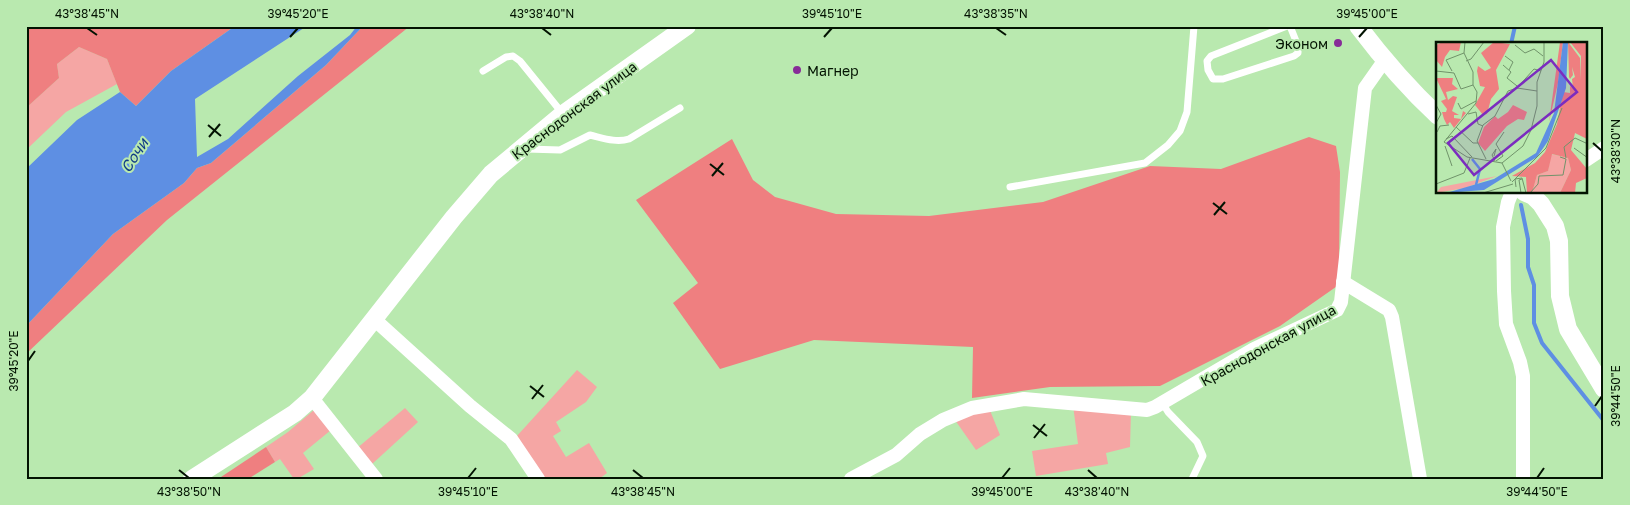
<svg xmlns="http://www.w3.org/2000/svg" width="1630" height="505" font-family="'Golos Text',sans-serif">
  <rect width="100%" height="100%" fill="#b9e9af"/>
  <g fill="#f5a6a4">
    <polygon points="79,47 107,59 117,84 66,112 26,150 26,108 59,78 57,64"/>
    <polygon points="577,370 597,387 586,402 556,422 561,431 553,436 566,457 589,443 607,473 599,479 541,479 516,437"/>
    <polygon points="1073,405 1131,411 1130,447 1106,453 1108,464 1036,476 1032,451 1078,444"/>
    <polygon points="405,408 418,422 371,465 356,449"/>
    <polygon points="989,408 1000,435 976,450 955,420"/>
    <polygon points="314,410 331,430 303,453 314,469 297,479 294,479 280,459 275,462 266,447 288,432"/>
  </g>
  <g fill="#ef7f80">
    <polygon points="26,26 235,26 171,71 136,106 120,92 107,59 79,47 57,64 59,78 26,108"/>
    <polygon points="363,26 410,26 167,220 26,354 26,326 113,234 184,183 197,168 211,163 326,65"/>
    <polygon points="1309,137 1336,146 1340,172 1339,268 1343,282 1280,326 1160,386 1050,387 972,398 973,347 814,340 720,369 673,303 698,283 636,200 732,139 753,180 775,197 836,214 929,216 1043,202 1150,166 1221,169"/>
    <polygon points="266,447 275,462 248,479 218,479"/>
  </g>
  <polygon fill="#5e8fe3" points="235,26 307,26 195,99 197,157 228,139 298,76 350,35 357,26 363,26 326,65 211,163 197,168 184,183 113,234 26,326 26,169 77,120 120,92 136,106 171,71"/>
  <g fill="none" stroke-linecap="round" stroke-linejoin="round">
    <g stroke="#5e8fe3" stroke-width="4">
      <polyline points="1511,44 1515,26"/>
      <polyline points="1521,205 1528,239 1528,267 1534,285 1534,323 1542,343 1604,421"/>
    </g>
    <g stroke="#fff" stroke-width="7">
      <polyline points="1287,26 1211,56 1207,61 1208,70 1213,79 1223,79 1294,56 1298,53 1298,46 1290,26"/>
      <polyline points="483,71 506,57 513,56 520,61 563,114"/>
      <path d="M527,149L560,150L590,135C603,138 616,143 629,139L680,108"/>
      <polyline points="1010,187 1145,163 1168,145 1180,131 1187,112 1194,26"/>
      <polyline points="1163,404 1168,412 1197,442 1203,456 1192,479"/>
    </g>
    <g stroke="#fff" stroke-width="14">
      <polyline points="1586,160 1604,148"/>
      <polyline points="1512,192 1508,202 1503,227 1504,291 1506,324 1520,362 1523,376 1523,479"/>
      <polyline points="1343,282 1384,307 1389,310 1392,317 1420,479"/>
      <polyline points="374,319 470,406 511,439 538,479"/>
      <polyline points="312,398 376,479"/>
      <polyline points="851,479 896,455 920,434 943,420 972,408 1024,399 1147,410 1155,407 1254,349 1337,310 1341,302 1365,88 1384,61"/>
    </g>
    <g stroke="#fff" stroke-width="18">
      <path d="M1358,26C1383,59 1408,88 1438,116"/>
      <polyline points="1524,192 1533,196 1541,204 1555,226 1559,241 1560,296 1568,329 1604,389"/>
      <polyline points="192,479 295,413 312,398 454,217 491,174 563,114 687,26"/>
    </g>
  </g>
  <path fill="none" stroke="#031302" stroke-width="2" d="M87,28L97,35M542,28L551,35M996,28L1006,35M290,37L298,28M824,37L832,28M1359,37L1367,28M208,125L221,136M209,137L220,124M1593,143L1602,151M710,164L724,175M712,176L723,163M1213,203L1227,214M1214,215L1225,202M28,361L35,351M530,386L544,397M532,399L543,385M1595,406L1602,396M1033,425L1047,436M1034,438L1045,424M179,470L189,478M633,470L643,478M1088,470L1097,478M468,478L476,468M1002,478L1010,468M1537,478L1544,468"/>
  <g fill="#872c98" stroke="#b9e9af" stroke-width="2">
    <circle cx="1338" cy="43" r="5"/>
    <circle cx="797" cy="70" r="5"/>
  </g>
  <g text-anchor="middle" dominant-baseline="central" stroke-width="4" stroke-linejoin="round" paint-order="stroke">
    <g font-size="14" fill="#031302" stroke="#b9e9af" text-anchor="end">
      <text x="1328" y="43">Эконом</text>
      <text x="807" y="70" text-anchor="start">Магнер</text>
    </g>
    <g font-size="14" fill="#031302" stroke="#b9e9af">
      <text transform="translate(574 110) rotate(-37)">Краснодонская улица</text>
      <text transform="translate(1268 345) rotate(-29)">Краснодонская улица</text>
    </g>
    <g font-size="15" font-style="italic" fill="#113c87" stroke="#b9e9af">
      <text transform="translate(134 155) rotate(-57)">Сочи</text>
    </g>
  </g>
  <g transform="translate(1436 42)">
    <rect width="151" height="151" fill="#b9e9af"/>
    <path d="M115,112L132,116L135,128L124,151H96L101,133L112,129ZM61,134L29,146L0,151L5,145Z" fill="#f5a6a4"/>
    <path d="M7,0H25L23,9L14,8L9,15L6,25L0,18V3ZM58,0L74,2L60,28L63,47L55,57L51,72L47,73L39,63L49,45L44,44L41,29L42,24L49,29L55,26L45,11ZM124,0H127L122,41L113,80ZM132,0L144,16V38L145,14L134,0H151V97L139,91L135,108L151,127V136L140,141L139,151H124L135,128L132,116L116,112L112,129L101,133L96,151H91L90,135L76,134L99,121L109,110L121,82L127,50L134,51V44L137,46L136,37L139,35L136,25L137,33L134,37L133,35ZM0,36H17L16,42L22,47L10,50L12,58L17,54L21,55L16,69L23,73H18V76L25,77L27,69L30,71L18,86L14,80L11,83L8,77L6,70H10L11,67L5,59L10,57ZM77,63L91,70L88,78L82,77L71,84L49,109L42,101L48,85L59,74L62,77L72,70Z" fill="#ef7f80"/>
    <path d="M127,0H132L130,46L112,99L101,115L48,148L10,151L58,137L100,111L118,71Z" fill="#5e8fe3"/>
    <path fill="none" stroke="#5e8fe3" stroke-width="2.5" d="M36,117L44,127L40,143"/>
    <path fill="none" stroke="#70936a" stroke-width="1" d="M29,0L28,11L37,30V43M79,3L89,11L98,7L107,14M69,14L77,20L73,28M30,19L35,17L48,0M67,23L75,30L71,36L81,44M0,29L18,31L25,47L37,43M16,29L10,18L28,11M37,43L41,50L40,61L8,100L31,115L66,121M81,46L101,49M22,61L25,67L40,59M0,63L5,72L0,81M32,72L40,70L42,82L47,84M20,85L37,101H42M1,90L4,84L13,83M10,97L16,94L36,115M9,104L16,124M138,106L152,116M58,114L60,107L56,113L59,119M130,116L128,105L139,96L152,102M50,117L41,99L47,83L59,74L72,49L81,46L98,27L105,29M60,119L67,114L60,102L68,90M75,139L66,121L87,104L95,88L101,64V40L108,20V0M76,140L110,106L126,66M0,142L28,131L34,116M80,145L79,137L86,136L90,151M47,151L77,142M85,151L83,138L86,137M94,151L102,142L103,134L127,133L130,117L124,115"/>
    <path fill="#7b2cbf" fill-opacity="0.15" stroke="#7b2cbf" stroke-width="2.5" d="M115,18L141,50L38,133L12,101Z"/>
    <rect width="151" height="151" fill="none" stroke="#031302" stroke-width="2.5"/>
  </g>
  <rect width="1630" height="505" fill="none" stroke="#b9e9af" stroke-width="55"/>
  <rect x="28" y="28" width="1574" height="450" fill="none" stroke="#031302" stroke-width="2"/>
  <g font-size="12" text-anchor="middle" fill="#031302">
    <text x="87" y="18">43°38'45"N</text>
    <text x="298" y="18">39°45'20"E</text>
    <text x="542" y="18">43°38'40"N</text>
    <text x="832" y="18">39°45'10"E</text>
    <text x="996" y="18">43°38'35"N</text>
    <text x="1367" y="18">39°45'00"E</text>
    <text transform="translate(1616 151) rotate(-90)" y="4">43°38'30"N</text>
    <text transform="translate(14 361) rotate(-90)" y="4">39°45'20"E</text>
    <text transform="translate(1616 396) rotate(-90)" y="4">39°44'50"E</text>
    <text x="189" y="496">43°38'50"N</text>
    <text x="468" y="496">39°45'10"E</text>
    <text x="643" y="496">43°38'45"N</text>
    <text x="1002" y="496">39°45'00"E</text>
    <text x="1097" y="496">43°38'40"N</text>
    <text x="1537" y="496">39°44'50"E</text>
  </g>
</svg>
